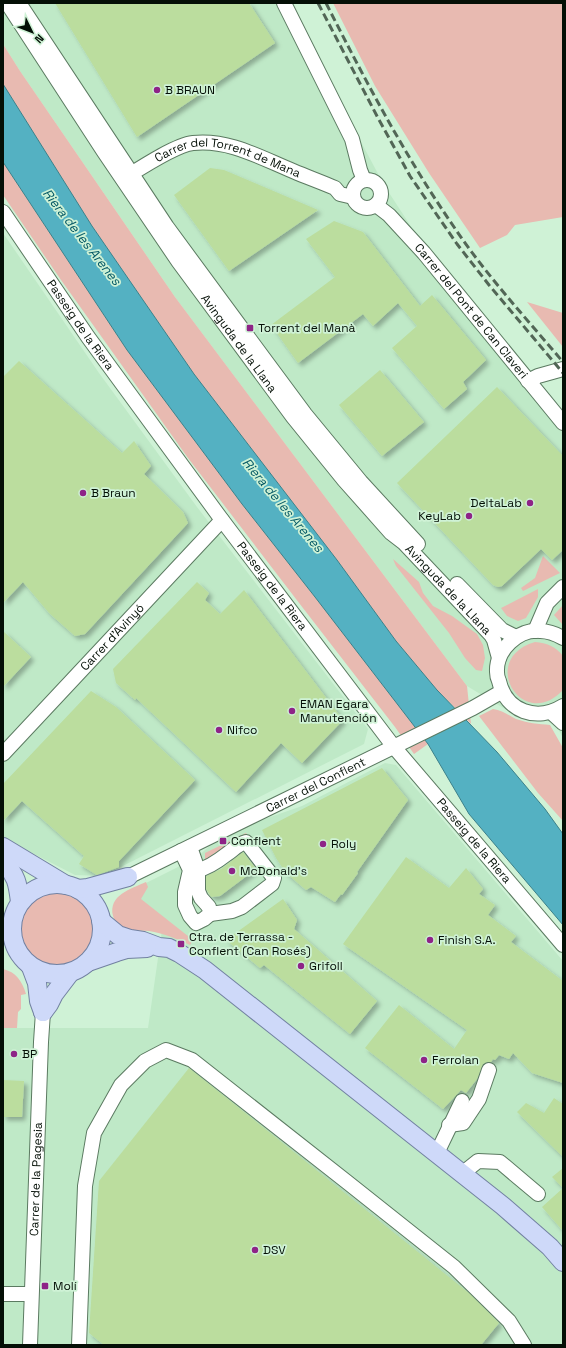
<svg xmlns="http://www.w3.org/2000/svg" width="566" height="1348" font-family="'Space Grotesk',sans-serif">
  <defs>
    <filter id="shadow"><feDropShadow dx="3.5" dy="3.5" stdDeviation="2" flood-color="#0004"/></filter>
  </defs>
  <rect width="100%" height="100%" fill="#cff2d6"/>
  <g fill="#bfe9c7">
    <polygon points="3,3 290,3 352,125 384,185 410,225 563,411 563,738 555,723 510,712 467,686 175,297 20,71 3,44"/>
    <polygon points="3,233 99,373 197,507 368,729 364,744 103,876 75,875 3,838"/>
    <polygon points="385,763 396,765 563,961 563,1345 3,1345 3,1028 148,1028 163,923 141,906 134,889 196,858 213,843 245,826 302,806"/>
  </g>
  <g fill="#e8bab1">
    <polygon points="333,3 563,3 563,217 515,225 507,235 480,248 429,173 375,86"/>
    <polygon points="3,44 20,71 175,297 467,686 471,724 437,690 396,641 337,560 194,374 92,226 3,84"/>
    <polygon points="3,162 127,350 242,504 315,597 428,744 414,754 395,727 296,599 188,458 61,280 3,195"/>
    <polygon points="527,302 563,313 563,347"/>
    <polygon points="543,556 560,573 523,591 521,588 535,578"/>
    <polygon points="393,559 419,582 423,593 433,606 452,616 477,634 483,645 485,658 482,671 476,670 465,658 449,633 396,566"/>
    <polygon points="538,589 538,597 526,618 518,621 507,616 501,608"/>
    <polygon points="563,605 563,625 554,615"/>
    <path d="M535,642C547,643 555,646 563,656V690C523,733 477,659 535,642Z"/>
    <path d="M493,709C502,710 508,715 516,719C527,723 539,724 550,725L563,748V821L538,793L479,716Z"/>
    <path d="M246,833L249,838C239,843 228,847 217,852C212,854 210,858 205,861V853Z"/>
    <path d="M146,882L148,887L141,899L193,940L190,945C177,939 163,933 149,931C141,930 133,932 125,928C120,926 114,921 113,916C108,895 131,889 146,882Z"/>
    <circle cx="56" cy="929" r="37"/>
    <path d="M3,969C16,972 22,981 26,994L21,995V1009L18,1012L17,1028H3Z"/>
  </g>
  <polygon fill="#54b1c2" stroke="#3c808a" points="3,84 92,226 194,374 337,560 396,641 437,690 497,752 545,809 563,834 563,925 469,814 428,744 315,597 242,504 127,350 3,162"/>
  <g fill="#bbdd9e" filter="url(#shadow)">
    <polygon points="55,3 249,3 275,43 137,137"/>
    <polygon points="210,168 224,170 318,210 229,271 174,195"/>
    <polygon points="334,221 363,232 420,306 432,295 486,360 463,382 467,389 444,409 392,348 417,326 398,303 373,326 363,314 298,363 271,325 335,277 306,239"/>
    <polygon points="19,361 122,453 134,441 151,466 144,474 183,512 188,523 85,634 75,636 49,613 23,582 3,603 3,377"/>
    <polygon points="380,370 424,422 382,456 339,405"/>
    <polygon points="497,387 563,456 563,550 552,560 541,549 502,586 498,587 493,585 397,483"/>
    <polygon points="197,582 209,593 205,600 220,614 244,590 343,720 302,763 281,743 236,792 136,698 135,700 116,683 113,669"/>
    <polygon points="3,631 31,657 3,687"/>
    <polygon points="91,691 116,707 195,780 119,861 119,867 97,875 79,864 84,856 22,801 3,821 3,784"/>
    <polygon points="382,768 408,800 357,872 358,873 342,895 341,894 335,902 311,887 306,890 286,873 276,858 262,830"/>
    <polygon points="243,852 256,869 220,896 211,897 206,889 206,876 221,869"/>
    <polygon points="406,857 449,888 466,868 483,889 479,894 495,905 488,915 516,936 511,942 563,981 563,1083 532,1073 513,1053 509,1059 499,1055 495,1060 493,1059 491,1062 487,1062 483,1064 477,1079 466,1093 461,1090 443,1109 365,1048 399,1005 454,1049 467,1030 343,944"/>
    <polygon points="283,899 297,920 294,929 377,1001 350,1034 264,965 260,968 226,940"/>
    <polygon points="189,1068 279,1140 470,1294 499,1323 481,1345 104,1345 89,1333 99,1181"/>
    <polygon points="3,1080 24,1081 22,1117 3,1117"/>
    <polygon points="554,1098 563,1104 563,1157 517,1112 526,1103 544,1113"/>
    <polygon points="563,1168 563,1231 542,1207 563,1188 552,1177"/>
  </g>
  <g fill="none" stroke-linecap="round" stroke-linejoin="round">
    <g stroke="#5b7a61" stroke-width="16">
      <g id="minor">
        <path id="s1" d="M7,3L104,152L178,261L293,417L344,480L391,533L404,543L491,635L494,640L499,658"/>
        <polyline points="19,3 167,227 262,356 305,414 361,482 418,544"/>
        <polyline points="284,3 352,139 360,170 364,180"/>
        <path id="s2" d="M123,179C139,169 175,145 193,143C229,139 261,158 293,171C307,177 321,182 335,188L340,194L353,197"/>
        <circle cx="367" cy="194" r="14"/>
        <path id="s3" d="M376,205L389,215L424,253L563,423"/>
        <path id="s4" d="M3,212L88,337L222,520L394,747L563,945"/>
        <polyline points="528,381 538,376 563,369"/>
        <polyline points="457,584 502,630 516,637"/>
        <polyline points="535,631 547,603 563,587"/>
        <path d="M563,638C556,634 548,631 540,631C518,629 496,650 497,672C497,675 498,679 499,681C506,712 537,722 563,706"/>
        <polyline points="551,712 563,723"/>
        <path id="s5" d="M3,754L222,520"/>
        <polyline points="181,851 190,870 185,892 185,905 190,916 196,923 204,919 210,914 209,907 201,898 198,891 198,870 190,847"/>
        <path d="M198,870C208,868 218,861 227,854C233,850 238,844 246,842L274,878L272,884L242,907L232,911L210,914"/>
        <path id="s6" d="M128,877L473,708L501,692"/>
        <polyline points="449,1125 463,1123 479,1099 489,1070"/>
        <polyline points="437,1153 462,1101"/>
        <polyline points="463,1173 478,1161 500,1162 538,1194"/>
        <polyline points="3,1294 31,1294"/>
        <path id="s7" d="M30,1345L41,1042L43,1012"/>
        <polyline points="79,1345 85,1186 94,1133 121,1085 145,1061 166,1050 192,1060 347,1182 454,1267 509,1321 524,1345"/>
      </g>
    </g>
    <g stroke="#7281a1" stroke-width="20">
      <g id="major">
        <polyline points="3,847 66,885"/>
        <path d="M3,863C17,874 18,886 20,902"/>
        <circle cx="57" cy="929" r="45"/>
        <polyline points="78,889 88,888 128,877"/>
        <polyline points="101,921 118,935 130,939 143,941 159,947 169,948 179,953 205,970 503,1206 550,1247 563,1262"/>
        <polyline points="88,962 117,952 127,949 147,948"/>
        <polyline points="31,967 37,983 39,1001 43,1012"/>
        <polyline points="43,1012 49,1004 54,994 70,973"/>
      </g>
    </g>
    <use href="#minor" stroke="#fff" stroke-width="14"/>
    <use href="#major" stroke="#ced9f9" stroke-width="18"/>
    <g stroke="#526656" stroke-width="3" stroke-dasharray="8 4" stroke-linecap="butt">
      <polyline points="318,3 378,118 410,176 457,244 489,285 563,373"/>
      <path d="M326,3C365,80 405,156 454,227C486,275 526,318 563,362"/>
    </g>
  </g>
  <g fill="#8e2387" stroke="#cff2d6" stroke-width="1.5">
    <circle cx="157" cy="90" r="4"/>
    <rect x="246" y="324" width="8" height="8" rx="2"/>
    <circle cx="83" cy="493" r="4"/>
    <circle cx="530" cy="503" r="4"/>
    <circle cx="469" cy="516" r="4"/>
    <circle cx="292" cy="711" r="4"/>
    <circle cx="219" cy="730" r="4"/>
    <rect x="219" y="837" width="8" height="8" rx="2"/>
    <circle cx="323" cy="844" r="4"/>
    <circle cx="232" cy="871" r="4"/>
    <circle cx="430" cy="940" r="4"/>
    <rect x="177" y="940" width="8" height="8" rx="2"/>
    <circle cx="301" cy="966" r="4"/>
    <circle cx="14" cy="1054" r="4"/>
    <circle cx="424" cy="1060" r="4"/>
    <circle cx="255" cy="1250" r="4"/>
    <rect x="41" y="1282" width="8" height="8" rx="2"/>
  </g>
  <g text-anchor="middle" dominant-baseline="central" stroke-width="3.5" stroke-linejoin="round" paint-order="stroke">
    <g font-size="12" fill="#040f06" stroke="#cff2d6" text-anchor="start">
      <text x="165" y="90">B BRAUN</text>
      <text x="258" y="328">Torrent del Manà</text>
      <text x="91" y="493">B Braun</text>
      <text x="522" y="503" text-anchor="end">DeltaLab</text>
      <text x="461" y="516" text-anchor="end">KeyLab</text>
      <text x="300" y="704">EMAN Egara<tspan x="300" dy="14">Manutención</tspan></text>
      <text x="227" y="730">Nifco</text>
      <text x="231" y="841">Conflent</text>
      <text x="331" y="844">Roly</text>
      <text x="240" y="871">McDonald's</text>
      <text x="189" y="937">Ctra. de Terrassa -<tspan x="189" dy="14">Conflent (Can Rosés)</tspan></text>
      <text x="438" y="940">Finish S.A.</text>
      <text x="309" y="966">Grifoll</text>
      <text x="22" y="1054">BP</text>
      <text x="432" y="1060">Ferrolan</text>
      <text x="263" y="1250">DSV</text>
      <text x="53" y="1286">Molí</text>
    </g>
    <g font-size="12" fill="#040f06" stroke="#cff2d6">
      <text stroke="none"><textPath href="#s2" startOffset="115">Carrer del Torrent de Mana</textPath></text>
      <text stroke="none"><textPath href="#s3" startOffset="143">Carrer del Pont de Can Claveri</textPath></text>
      <text stroke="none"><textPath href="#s4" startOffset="137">Passeig de la Riera</textPath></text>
      <text stroke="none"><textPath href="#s1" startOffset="412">Avinguda de la Llana</textPath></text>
      <text stroke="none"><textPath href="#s4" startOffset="461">Passeig de la Riera</textPath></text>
      <text stroke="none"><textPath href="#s1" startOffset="736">Avinguda de la Llana</textPath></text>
      <text stroke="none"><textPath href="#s5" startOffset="160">Carrer d'Avinyó</textPath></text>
      <text stroke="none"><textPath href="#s6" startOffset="209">Carrer del Conflent</textPath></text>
      <text stroke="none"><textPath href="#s4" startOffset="786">Passeig de la Riera</textPath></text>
      <text stroke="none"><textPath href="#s7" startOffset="166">Carrer de la Pagesia</textPath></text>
    </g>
    <g font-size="13" font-style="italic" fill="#065a66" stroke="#cff2d6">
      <text transform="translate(82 237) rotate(52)">Riera de les Arenes</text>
      <text transform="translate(283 505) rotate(50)">Riera de les Arenes</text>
    </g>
  </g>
  <rect width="566" height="1348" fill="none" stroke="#040f06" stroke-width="8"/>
  <g transform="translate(32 32) rotate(133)" stroke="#cff2d6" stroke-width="3" paint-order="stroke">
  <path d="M0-3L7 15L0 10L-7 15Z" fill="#040f06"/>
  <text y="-6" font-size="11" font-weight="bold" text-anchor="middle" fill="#040f06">N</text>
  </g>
</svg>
